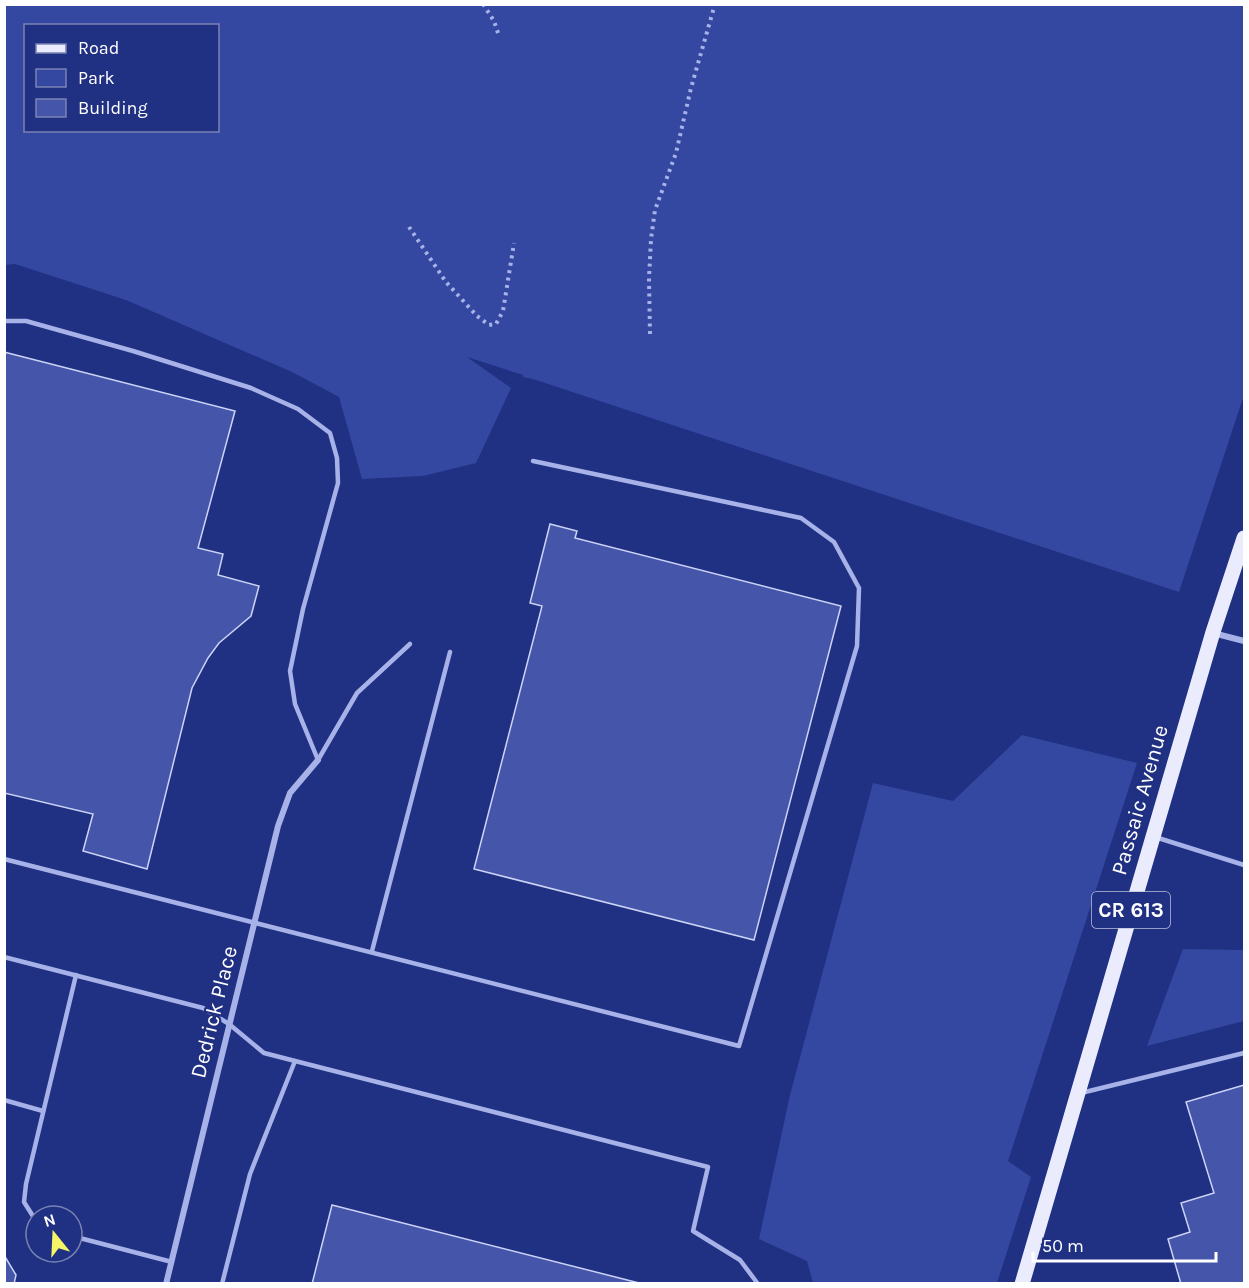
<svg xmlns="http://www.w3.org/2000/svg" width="1249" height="1288" font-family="Karla,sans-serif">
  <rect width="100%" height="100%" fill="#203082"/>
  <g fill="#3447a1" fill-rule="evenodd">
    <path d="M5,4L1244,5V395L1179,592L533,379L523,377V375L467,357L511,388L476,463L423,476L362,479L339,397L292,372L126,300L15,264L5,265ZM26,26H218V130H26Z"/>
    <polygon points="1022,735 1137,763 1008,1161 1031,1177 997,1283 813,1283 807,1261 759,1239 790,1095 873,783 953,801"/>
    <polygon points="1183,949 1244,950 1244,1021 1147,1046"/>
  </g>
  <g fill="#4556aa" stroke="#cbd3f7" stroke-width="1.5">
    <polygon points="4,352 235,411 198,548 223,554 218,575 259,586 251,616 219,643 208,658 192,688 147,869 83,851 93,814 4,793"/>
    <polygon points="550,524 577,531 575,538 841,606 754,940 474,869 542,606 530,603"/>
    <polygon points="1244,1085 1244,1284 1181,1284 1168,1239 1190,1232 1181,1203 1214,1193 1186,1102"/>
    <polygon points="332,1205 643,1284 312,1284"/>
    <polygon points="4,1255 16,1275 14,1284 4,1284"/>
  </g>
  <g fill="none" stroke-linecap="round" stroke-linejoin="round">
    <g stroke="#a7b2e9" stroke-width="4" stroke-dasharray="3 4.5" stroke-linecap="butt">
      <polyline points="483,4 494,21 498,33"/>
      <polyline points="409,227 446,282 477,316 489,325 496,324 503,311 514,243"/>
      <polyline points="650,334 649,279 651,239 655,210 676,153 691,88 715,4"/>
    </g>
    <g stroke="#a7b2e9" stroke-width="4.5">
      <polyline points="4,321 26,321 133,351 251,388 298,409 330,433 337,458 338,483 303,609 290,671 295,704 318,760"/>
      <polyline points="318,760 357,693 410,644"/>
      <polyline points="1155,837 1244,865"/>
      <polyline points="4,859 739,1046 857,646 859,588 834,542 801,518 533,461"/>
      <polyline points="372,951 450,652"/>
      <polyline points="4,957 203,1008 229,1024 264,1053 708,1167 693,1231 740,1260 758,1284"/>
      <polyline points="1081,1093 1244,1053"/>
      <polyline points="4,1100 43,1111"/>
      <polyline points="36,1221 24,1202 26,1184 76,975"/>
      <polyline points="72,1236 172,1262"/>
      <polyline points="222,1284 250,1174 295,1061"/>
    </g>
    <g stroke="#a7b2e9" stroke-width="6">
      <polyline points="1213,633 1244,641"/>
      <polyline points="166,1284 278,826 290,793 318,760"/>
    </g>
    <polyline stroke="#eaecfe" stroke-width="15" points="1022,1284 1213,632 1244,538"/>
  </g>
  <g text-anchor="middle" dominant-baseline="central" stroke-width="4.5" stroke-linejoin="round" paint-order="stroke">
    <rect fill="#203082" stroke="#bcc1da" stroke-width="1.5" x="1092" y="892" width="78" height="36" rx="4.5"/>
    <g font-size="21" font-weight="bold" fill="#fff">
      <text x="1131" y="910">CR 613</text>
    </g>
    <g font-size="22" fill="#fff" stroke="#203082">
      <text transform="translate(1140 800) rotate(-74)">Passaic Avenue</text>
      <text transform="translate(214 1012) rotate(-76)">Dedrick Place</text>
    </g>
  </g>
  <rect width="1249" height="1288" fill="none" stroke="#ffffff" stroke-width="12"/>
  <rect x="24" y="24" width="195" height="108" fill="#203082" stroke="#7983b4" stroke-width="1.5"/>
  <rect x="36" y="44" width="30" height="9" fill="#eaecfe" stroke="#7983b4" stroke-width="1.5"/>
  <text x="78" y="54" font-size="18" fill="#ffffff">Road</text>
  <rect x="36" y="69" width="30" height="18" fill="#3447a1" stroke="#7983b4" stroke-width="1.5"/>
  <text x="78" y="84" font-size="18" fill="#ffffff">Park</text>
  <rect x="36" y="99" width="30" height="18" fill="#4556aa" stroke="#7983b4" stroke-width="1.5"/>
  <text x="78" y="114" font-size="18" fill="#ffffff">Building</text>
  <g transform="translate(54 1234) rotate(342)"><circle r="28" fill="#203082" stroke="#7983b4" stroke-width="1.5"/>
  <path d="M0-4.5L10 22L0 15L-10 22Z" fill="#f6f467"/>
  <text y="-9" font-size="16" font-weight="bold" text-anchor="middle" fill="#ffffff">N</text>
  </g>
  <path d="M1033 1252v9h183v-9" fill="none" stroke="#ffffff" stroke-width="3"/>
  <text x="1042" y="1252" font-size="18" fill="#ffffff" stroke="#203082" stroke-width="4.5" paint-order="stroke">50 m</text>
</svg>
